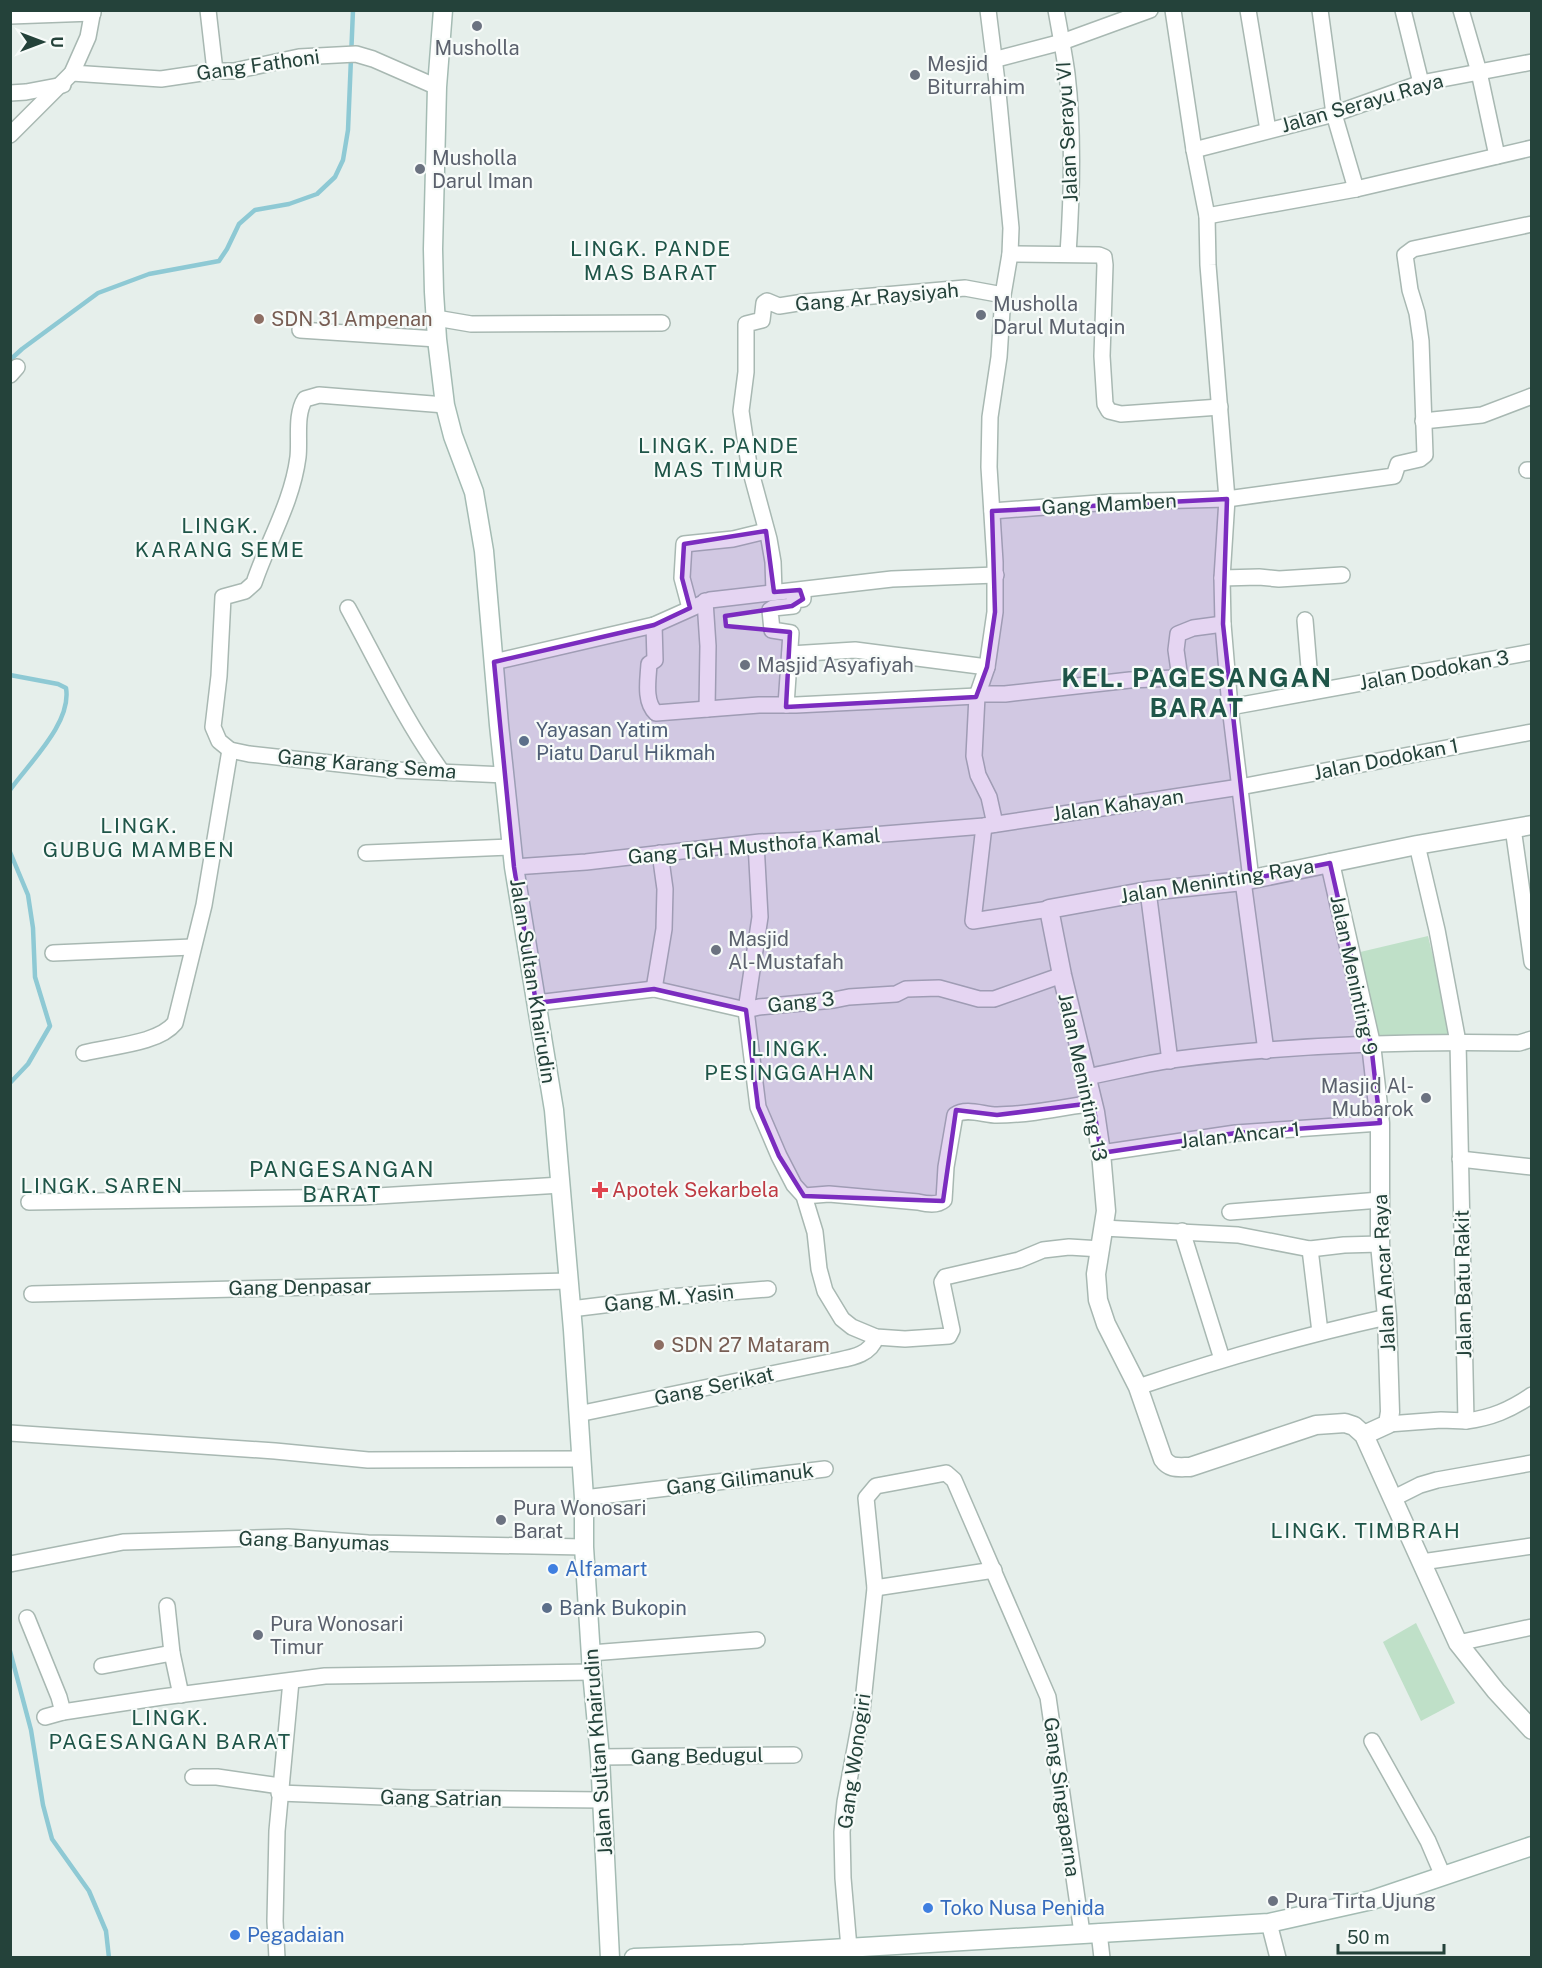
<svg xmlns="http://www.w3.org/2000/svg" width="1542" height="1968" font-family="'Public Sans',sans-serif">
  <rect width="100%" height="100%" fill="#e6efeb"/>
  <g fill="#bfe0c8">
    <polygon points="1428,936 1452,1036 1377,1041 1356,953"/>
    <polygon points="1416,1623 1455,1703 1421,1721 1383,1642"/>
  </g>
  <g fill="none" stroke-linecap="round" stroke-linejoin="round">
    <g stroke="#8ec9d4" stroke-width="4.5">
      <polyline points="10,360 22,349 98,293 149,274 219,261 227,249 239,224 255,210 289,204 317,194 335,177 343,160 348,130 353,10"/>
      <path d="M10,675L58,684L66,688C72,723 29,763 10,790"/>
      <polyline points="10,852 28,895 33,928 35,977 50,1026 28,1064 10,1083"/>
      <polyline points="10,1651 31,1730 43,1805 52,1839 89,1891 106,1931 109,1958"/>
    </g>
    <g stroke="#a8b8b2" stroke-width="18">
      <g id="minor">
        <polyline points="208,10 215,71"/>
        <polyline points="988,10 997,82 1011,228 1010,254 1003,295 999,357 990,417 989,467 995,562 995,612 987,667 977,696 974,756 978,775 989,797 995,824"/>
        <path d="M1056,10C1060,32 1064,53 1067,74C1074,133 1072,195 1068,254"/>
        <polyline points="1173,10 1194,150 1207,216 1208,265 1227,499 1222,578 1223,624 1230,707 1251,879"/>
        <polyline points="1248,10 1268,130"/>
        <polyline points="1320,10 1334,114 1356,189"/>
        <polyline points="1403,10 1421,83"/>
        <polyline points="1461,10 1479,72 1497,156"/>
        <polyline points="10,16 93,13"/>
        <polyline points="993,60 1062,42 1150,10"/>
        <polyline points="72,73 161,79 215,71 234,71 299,57 356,54 373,59 437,87"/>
        <polyline points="10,93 26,92 63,85"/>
        <polyline points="10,135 72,73 88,37 93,10"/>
        <polyline points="1194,150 1334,114 1421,83 1532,62"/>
        <polyline points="1207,216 1356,189 1532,148"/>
        <polyline points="1010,254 1099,255 1104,257 1105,265 1102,356 1105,404 1109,411 1121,414 1220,407"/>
        <polyline points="436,318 471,324 662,323"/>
        <polyline points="300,330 437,339"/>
        <polyline points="10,375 17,367"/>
        <path d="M445,405L319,395L305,399C295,415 300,439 298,457C292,503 268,541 254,583L245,591L223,597L219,676L213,727L219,741L230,750L249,754L394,770L505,775"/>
        <polyline points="1423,421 1482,415 1532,396"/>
        <polyline points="1527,470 1532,470"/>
        <polyline points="992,511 1111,502 1227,499 1394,476 1398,464 1420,459 1425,455 1421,341 1417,313 1410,290 1405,255 1413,249 1532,224"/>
        <polyline points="1222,578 1259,577 1279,579 1342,575"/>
        <polyline points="774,592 773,562 769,539 749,465 741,411 746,372 746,324 762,320 764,303 767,301 779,306 804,302 965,288 1003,295"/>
        <polyline points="705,601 708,646 707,709"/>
        <path d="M348,608C378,663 405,721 442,772"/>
        <polyline points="690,608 682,578 684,544 733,539 766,531"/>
        <polyline points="1305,620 1311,692"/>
        <path d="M654,625L655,660L649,664C648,680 644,702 656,713L759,705H796L977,696"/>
        <polyline points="790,654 855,650 987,667"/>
        <polyline points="494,662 654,625 710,600 892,579 996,575"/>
        <polyline points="977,694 1005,694 1130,680 1174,678 1179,671 1176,650 1178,634 1193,628 1223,624"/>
        <polyline points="786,705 791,633 772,630 770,610 773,608 793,606 794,600 803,599 803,595 800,593"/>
        <polyline points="1230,707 1532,652"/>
        <polyline points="984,826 973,921 1049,909"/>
        <polyline points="1513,828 1532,962"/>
        <polyline points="756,843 760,917 746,1010 758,1107 779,1156 794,1185 804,1196 815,1232 819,1269 825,1291 842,1319 852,1327 876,1337 905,1339 949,1336 952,1330 942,1282 945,1277 1019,1260 1043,1250 1069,1247 1101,1249"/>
        <polyline points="366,853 512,847"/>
        <polyline points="514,867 586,862 760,842 810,840 984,826 1240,787 1532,732"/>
        <polyline points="1243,881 1266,1051"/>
        <polyline points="1148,891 1170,1061"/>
        <polyline points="53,953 192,947"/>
        <polyline points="654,989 664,929 665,889 660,853"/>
        <polyline points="536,1003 654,989 746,1010 759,1007 834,1000 849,997 896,994 906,989 939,988 979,999 994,999 1062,975"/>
        <path d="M84,1053C111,1046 158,1044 175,1023L204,905L230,750"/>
        <path d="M1086,1077C1114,1072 1143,1064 1171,1060C1286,1045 1403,1041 1519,1043L1532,1039"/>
        <polyline points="1101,1153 1236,1133 1380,1123"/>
        <polyline points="1460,1159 1532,1167"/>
        <path d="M804,1196L829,1194L918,1202C927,1204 937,1206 944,1200L946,1167L955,1115C966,1107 984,1115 997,1115C1028,1115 1061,1108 1092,1103"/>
        <polyline points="29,1202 361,1197 561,1185"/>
        <polyline points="1230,1212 1380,1200"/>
        <polyline points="1103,1228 1238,1235 1310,1249 1344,1245 1380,1244"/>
        <polyline points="1182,1231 1222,1359"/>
        <polyline points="1310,1249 1320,1332"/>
        <polyline points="32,1294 568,1281"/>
        <polyline points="571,1309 669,1297 768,1289"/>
        <path d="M1138,1387C1221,1359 1301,1336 1387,1317"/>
        <path d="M578,1414L830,1362C847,1358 870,1357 876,1337"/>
        <path d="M1466,1421C1491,1418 1510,1410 1532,1395"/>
        <polyline points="1388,1424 1441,1420 1466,1421 1458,1042 1437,930 1417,845"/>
        <polyline points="10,1433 275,1451 368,1460 581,1459"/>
        <polyline points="584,1498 825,1469"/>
        <polyline points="1394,1498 1420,1485 1437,1480 1532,1463"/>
        <polyline points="1422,1562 1532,1546"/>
        <polyline points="10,1564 123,1542 288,1537 368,1543 584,1547"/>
        <polyline points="875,1588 994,1570"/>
        <polyline points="167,1606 172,1653 181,1695"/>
        <polyline points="27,1618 59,1697 63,1712"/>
        <polyline points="1458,1643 1532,1627"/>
        <polyline points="591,1653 757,1640"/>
        <polyline points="102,1666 172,1653"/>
        <polyline points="45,1717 63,1712 162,1697 325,1676 592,1672"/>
        <polyline points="1372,1741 1428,1841 1443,1876"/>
        <polyline points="600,1757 794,1755"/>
        <polyline points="193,1777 217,1777 280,1786"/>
        <polyline points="279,1793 410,1798 602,1800"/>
        <polyline points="1269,1923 1278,1958"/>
        <polyline points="1099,1932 1102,1958"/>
        <polyline points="849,1948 843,1878 842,1832 845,1802 862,1711 875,1588 866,1498 876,1486 946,1473 954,1480 1048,1697 1082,1933"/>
        <polyline points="277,1958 275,1921 277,1831 291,1681"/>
      </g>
    </g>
    <g stroke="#a8b8b2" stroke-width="21">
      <g id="tertiary">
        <path d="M1532,825L1417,845L1243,881L1148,891L1049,909L1062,975L1095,1112L1101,1153L1106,1211L1096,1274L1098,1300L1106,1324L1138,1387L1163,1459C1170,1469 1178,1467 1190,1467L1316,1425L1345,1423L1354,1426L1364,1435L1458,1643L1496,1691L1532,1730"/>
        <polyline points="1330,863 1371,1044 1380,1123 1380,1244 1387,1317 1390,1412 1388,1424 1364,1435"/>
      </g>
    </g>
    <g stroke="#a4bbb3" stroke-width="21">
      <g id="secondary">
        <polyline points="443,10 437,87 433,249 434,292 437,339 445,405 453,436 474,492 484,551 499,725 514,867 554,1110 573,1330 584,1498 584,1547 592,1672 600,1757 610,1958"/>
        <polyline points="634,1958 744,1954 1269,1923 1372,1900 1532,1846"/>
      </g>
    </g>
    <use href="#minor" stroke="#fff" stroke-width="15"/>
    <use href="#tertiary" stroke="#fff" stroke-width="18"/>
    <use href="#secondary" stroke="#fff" stroke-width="18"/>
  </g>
  <path fill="#7b2cbf" fill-opacity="0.2" stroke="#7b2cbf" stroke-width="4.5" stroke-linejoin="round" d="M1227,499L1223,624L1251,879L1330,863L1371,1044L1380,1123L1236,1133L1101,1153L1093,1103L997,1115L956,1110L943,1201L804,1196L779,1156L758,1107L746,1010L654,989L536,1003L514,867L494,662L654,625L690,608L682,578L684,544L766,531L774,592L800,590L803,599L792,606L725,616L726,626L790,632L786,707L976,697L987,667L995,612L992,511Z"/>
  <g fill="#6b7280" stroke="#f7fbf9" stroke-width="2">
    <circle cx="477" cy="26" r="6"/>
    <circle cx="915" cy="75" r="6"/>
    <circle cx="420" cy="169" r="6"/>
    <circle cx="981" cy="315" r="6"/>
    <circle cx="745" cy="665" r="6"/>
    <circle cx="716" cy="950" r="6"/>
    <circle cx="1426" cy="1098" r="6"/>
    <circle cx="501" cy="1520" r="6"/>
    <circle cx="258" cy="1635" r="6"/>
    <circle cx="1273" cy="1901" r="6"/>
  </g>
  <g fill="#8d6e63" stroke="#f7fbf9" stroke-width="2">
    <circle cx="259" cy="319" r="6"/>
    <circle cx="659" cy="1345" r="6"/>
  </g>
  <g fill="#5c6f8a" stroke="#f7fbf9" stroke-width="2">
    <circle cx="524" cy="741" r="6"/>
    <circle cx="547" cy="1608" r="6"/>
  </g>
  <path fill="#e0444e" stroke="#f7fbf9" stroke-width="2" d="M597 1181h6v6h6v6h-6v6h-6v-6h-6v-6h6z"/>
  <g fill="#3f7fe0" stroke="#f7fbf9" stroke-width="2">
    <circle cx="553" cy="1569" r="6"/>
    <circle cx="928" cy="1908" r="6"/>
    <circle cx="235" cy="1935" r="6"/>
  </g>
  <g text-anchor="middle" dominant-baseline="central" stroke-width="4.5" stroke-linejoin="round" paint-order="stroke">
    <g font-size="20" fill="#5b616d" stroke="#f7fbf9" text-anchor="start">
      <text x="477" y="48" text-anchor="middle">Musholla</text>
      <text x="927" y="64">Mesjid<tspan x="927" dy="23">Biturrahim</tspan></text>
      <text x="432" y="158">Musholla<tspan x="432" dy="23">Darul Iman</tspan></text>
      <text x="993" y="304">Musholla<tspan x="993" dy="23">Darul Mutaqin</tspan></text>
      <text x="757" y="665">Masjid Asyafiyah</text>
      <text x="728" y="939">Masjid<tspan x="728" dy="23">Al-Mustafah</tspan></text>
      <text x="1414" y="1086" text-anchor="end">Masjid Al-<tspan x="1414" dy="23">Mubarok</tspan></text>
      <text x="513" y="1508">Pura Wonosari<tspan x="513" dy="23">Barat</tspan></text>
      <text x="270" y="1624">Pura Wonosari<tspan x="270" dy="23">Timur</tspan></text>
      <text x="1285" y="1901">Pura Tirta Ujung</text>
    </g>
    <g font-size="20" fill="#24423a" stroke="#f7fbf9">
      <text transform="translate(258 65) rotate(-8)">Gang Fathoni</text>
      <text transform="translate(1362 103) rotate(-16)">Jalan Serayu Raya</text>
      <text transform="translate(1067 132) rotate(-93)">Jalan Serayu VI</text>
      <text transform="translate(877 297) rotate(-5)">Gang Ar Raysiyah</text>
      <text transform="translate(1109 504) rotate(-3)">Gang Mamben</text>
      <text transform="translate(1434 670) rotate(-10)">Jalan Dodokan 3</text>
      <text transform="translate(1386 759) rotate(-11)">Jalan Dodokan 1</text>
      <text transform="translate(367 764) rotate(5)">Gang Karang Sema</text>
      <text transform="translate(1118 805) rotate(-8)">Jalan Kahayan</text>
      <text transform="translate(754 846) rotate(-5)">Gang TGH Musthofa Kamal</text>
      <text transform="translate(1217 881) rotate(-9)">Jalan Meninting Raya</text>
      <text transform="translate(1354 975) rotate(78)">Jalan Meninting 9</text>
      <text transform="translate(533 981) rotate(81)">Jalan Sultan Khairudin</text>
      <text transform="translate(801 1002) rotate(-6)">Gang 3</text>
      <text transform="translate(1083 1077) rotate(78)">Jalan Meninting 13</text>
      <text transform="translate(1240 1135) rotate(-6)">Jalan Ancar 1</text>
      <text transform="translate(1384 1273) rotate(-93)">Jalan Ancar Raya</text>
      <text transform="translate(1463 1284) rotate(-91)">Jalan Batu Rakit</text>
      <text transform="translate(300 1287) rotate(-1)">Gang Denpasar</text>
      <text transform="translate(669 1298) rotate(-6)">Gang M. Yasin</text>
      <text transform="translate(714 1386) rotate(-12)">Gang Serikat</text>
      <text transform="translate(740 1479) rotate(-7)">Gang Gilimanuk</text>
      <text transform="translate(314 1541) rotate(2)">Gang Banyumas</text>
      <text transform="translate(598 1752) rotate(-94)">Jalan Sultan Khairudin</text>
      <text transform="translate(697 1756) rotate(-1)">Gang Bedugul</text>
      <text transform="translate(854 1761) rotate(-82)">Gang Wonogiri</text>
      <text transform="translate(1062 1797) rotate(82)">Gang Singaparna</text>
      <text transform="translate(441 1798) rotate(1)">Gang Satrian</text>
    </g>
    <g font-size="20" fill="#785e54" stroke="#f7fbf9" text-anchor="start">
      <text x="271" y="319">SDN 31 Ampenan</text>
      <text x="671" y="1345">SDN 27 Mataram</text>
    </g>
    <g font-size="20" fill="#4e5e75" stroke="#f7fbf9" text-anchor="start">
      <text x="536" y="730">Yayasan Yatim<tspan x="536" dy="23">Piatu Darul Hikmah</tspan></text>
      <text x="559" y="1608">Bank Bukopin</text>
    </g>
    <g font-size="20" fill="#be3a42" stroke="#f7fbf9" text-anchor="start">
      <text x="612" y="1190">Apotek Sekarbela</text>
    </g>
    <g font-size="20" fill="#366cbe" stroke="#f7fbf9" text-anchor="start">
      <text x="565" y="1569">Alfamart</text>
      <text x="940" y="1908">Toko Nusa Penida</text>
      <text x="247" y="1935">Pegadaian</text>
    </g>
    <g font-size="21" letter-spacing="1.5" fill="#1f5548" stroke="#f7fbf9">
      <text x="651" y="248">LINGK. PANDE<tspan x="651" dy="24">MAS BARAT</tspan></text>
      <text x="719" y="445">LINGK. PANDE<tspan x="719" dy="24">MAS TIMUR</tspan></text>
      <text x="220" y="525">LINGK.<tspan x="220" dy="24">KARANG SEME</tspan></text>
      <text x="139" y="825">LINGK.<tspan x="139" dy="24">GUBUG MAMBEN</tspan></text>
      <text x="790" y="1048">LINGK.<tspan x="790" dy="24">PESINGGAHAN</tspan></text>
      <text x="102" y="1185">LINGK. SAREN</text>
      <text x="1366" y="1530">LINGK. TIMBRAH</text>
      <text x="170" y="1717">LINGK.<tspan x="170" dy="24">PAGESANGAN BARAT</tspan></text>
    </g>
    <g font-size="22" letter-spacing="1.5" fill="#1f5548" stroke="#f7fbf9">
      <text x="342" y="1169">PANGESANGAN<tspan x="342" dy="25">BARAT</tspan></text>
    </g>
    <g font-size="26" font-weight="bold" letter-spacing="1.5" fill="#1f5548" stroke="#f7fbf9">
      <text x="1197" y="677">KEL. PAGESANGAN<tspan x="1197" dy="30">BARAT</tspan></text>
    </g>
  </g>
  <rect width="1542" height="1968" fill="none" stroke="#24423a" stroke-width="24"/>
  <g transform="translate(42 42) rotate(90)" stroke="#f7fbf9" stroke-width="4.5" paint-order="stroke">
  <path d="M0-4.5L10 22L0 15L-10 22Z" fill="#24423a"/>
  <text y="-9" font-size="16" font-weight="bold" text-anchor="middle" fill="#24423a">U</text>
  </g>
  <path d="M1338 1944v9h106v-9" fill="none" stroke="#24423a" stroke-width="3"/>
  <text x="1347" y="1944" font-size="18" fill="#24423a" stroke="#f7fbf9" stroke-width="4.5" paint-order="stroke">50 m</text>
</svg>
